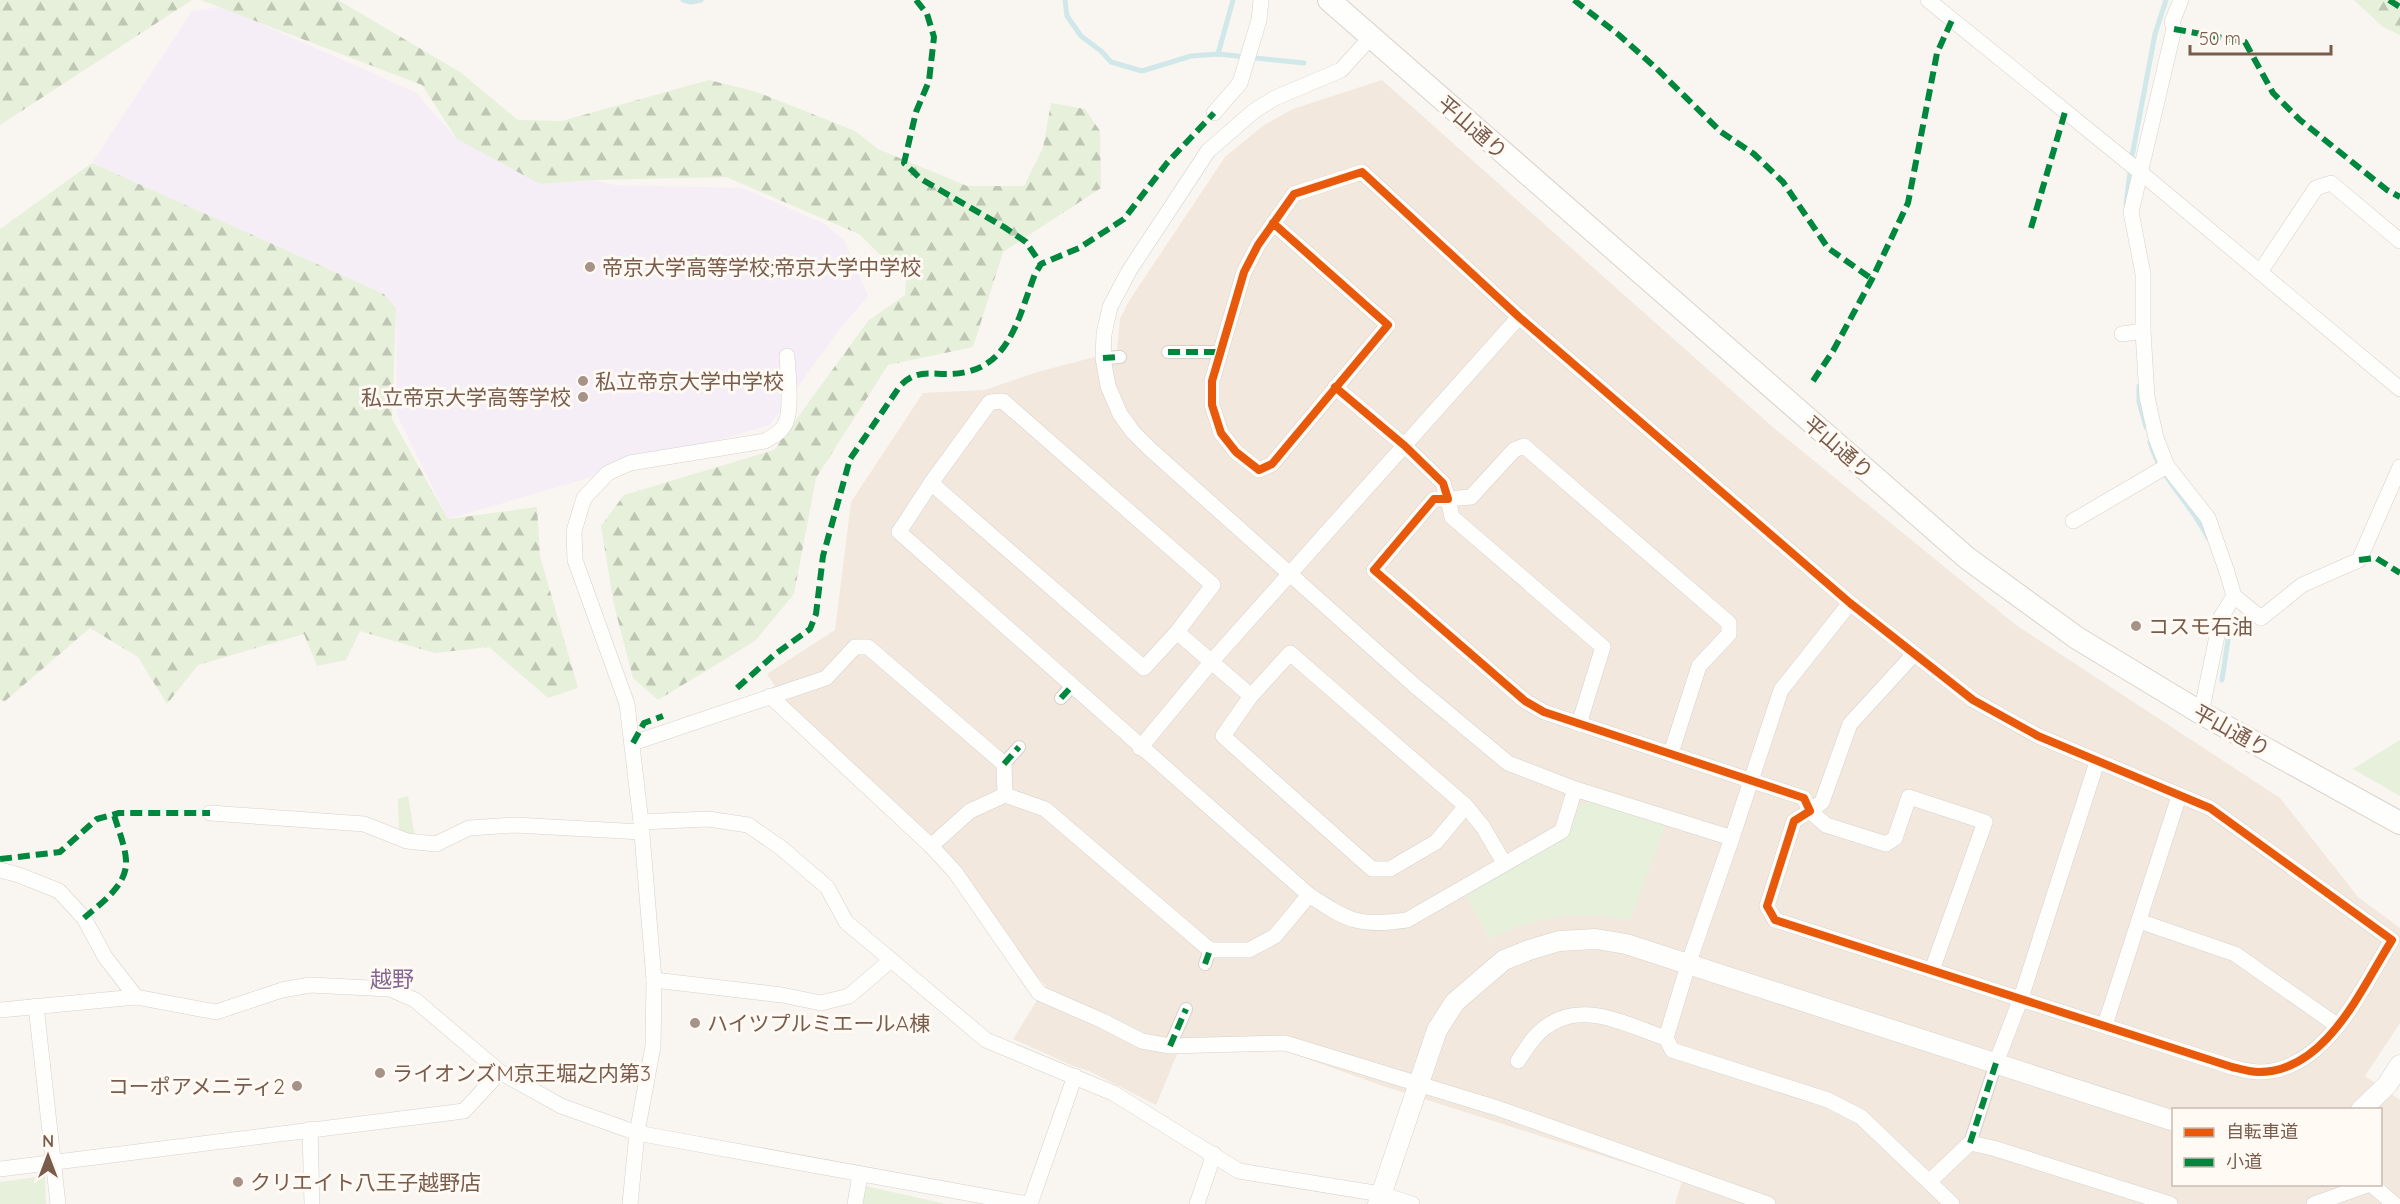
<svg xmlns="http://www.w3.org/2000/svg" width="2400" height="1204" font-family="Quicksand,'Noto Sans JP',sans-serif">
  <defs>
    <pattern id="forest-firs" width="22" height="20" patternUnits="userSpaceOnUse" patternTransform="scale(1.5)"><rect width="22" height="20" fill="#e7f0db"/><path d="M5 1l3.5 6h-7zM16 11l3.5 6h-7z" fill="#c0c6b4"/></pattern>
  </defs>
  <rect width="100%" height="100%" fill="#f9f5f0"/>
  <path fill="#f2e8de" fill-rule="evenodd" d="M1382,80L1775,429L2016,625L2280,798L2358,897L2400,928V1023L2365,1076L2400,1100V1204H1675L1682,1181L1383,1086L1280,1049L1178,1052L1156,1105L1089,1071L1073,1066L1013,1039L1046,986L1024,963L961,868L790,709L767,674L835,630L851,502L923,393L985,390L1034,373L1117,351L1120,319L1129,301L1225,157L1264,125L1293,109ZM2174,1110H2380V1184H2174Z"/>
  <polygon fill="#f6eef6" points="222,7 415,92 457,139 507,160 615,185 742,188 823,223 844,240 868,296 840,329 770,425 448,519 397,415 396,308 384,294 92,163 192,11"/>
  <g fill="url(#forest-firs)">
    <polygon points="0,0 192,0 0,125"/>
    <polygon points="201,0 338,0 460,72 518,120 562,121 709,80 757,92 855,131 878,149 967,186 1024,186 1043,148 1051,103 1085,109 1100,131 1101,188 1003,252 973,347 888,365 816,478 794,594 755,641 658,700 633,678 614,605 601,526 624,495 774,450 868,321 905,295 906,280 859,234 726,177 592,180 540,184 457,139 422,85"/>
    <polygon points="2354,0 2400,0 2400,35 2383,27"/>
    <polygon points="92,163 384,294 396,308 392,419 448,519 537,507 540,556 578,688 548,698 489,647 435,653 360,631 346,660 317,666 304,634 198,665 167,704 138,657 90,628 4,702 0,699 0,229"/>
  </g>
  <g fill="#e7f0db">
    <polygon points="2400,740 2400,796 2353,769"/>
    <polygon points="408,796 415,837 399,830 398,799"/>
    <path d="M1593,800L1666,824L1630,920C1577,910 1538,915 1490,939L1465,895L1569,833L1580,806Z"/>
    <polygon points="45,1176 46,1204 0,1204 0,1182"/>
    <polygon points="865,1186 946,1204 862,1204"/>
  </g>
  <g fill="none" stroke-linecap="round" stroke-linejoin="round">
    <g stroke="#d0e8ea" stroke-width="5">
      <polyline points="683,0 691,2 701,0"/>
      <polyline points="1065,0 1067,16 1081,36 1101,51 1111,62 1142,71 1191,56 1218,54 1304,63"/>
      <polyline points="1218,54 1233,0"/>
      <polyline points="2126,204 2132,156 2155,34 2166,0"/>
      <polyline points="2139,386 2139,402 2146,427"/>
      <path d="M2150,442C2160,479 2192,504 2208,538"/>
      <polyline points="2222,680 2230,627"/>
    </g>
    <g stroke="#d7d1cb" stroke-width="14">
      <g id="pedestrian">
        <polyline points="1168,352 1220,352"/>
        <polyline points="1103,358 1120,357"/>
        <polyline points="1061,698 1072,686"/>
        <polyline points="1004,764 1019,747"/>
        <polyline points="1205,964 1210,950"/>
        <polyline points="1170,1046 1186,1009"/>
        <polyline points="1970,1143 1996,1063"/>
      </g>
    </g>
    <g stroke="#d7d1cb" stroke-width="16">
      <g id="minor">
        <polyline points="1928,0 2140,172 2400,389"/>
        <polyline points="2181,0 2172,22 2174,29 2131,212 2143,274 2143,331 2147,397 2156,438 2167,466 2208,518 2227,572 2234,596 2221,617 2201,713"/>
        <polyline points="1371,37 1341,70 1275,98 1254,111 1208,151 1129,271 1110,307 1104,334 1103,358 1108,386 1120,414 1133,432 1150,449 1414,685 1508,763 1575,789 1732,838 1689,962 1666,1038 1672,1050 1828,1100 1861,1117 1952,1204"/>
        <polyline points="1214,113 1240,83 1259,20 1261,0"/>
        <path d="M1273,223L1388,325L1272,464L1259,470L1236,452L1221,433L1212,405V381L1244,272L1258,245L1294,194L1362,172L1519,317L1850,603L1973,700L2038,736L2210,808L2392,940C2361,989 2326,1072 2259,1072C2250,1072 2240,1069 2232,1067L1775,920L1767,906L1794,821L1810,811L1804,798L1544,712L1525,701L1374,570L1434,499H1448L1443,483L1405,446L1335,387"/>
        <polyline points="2260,272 2316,188 2331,183 2400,241"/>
        <polyline points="2122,334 2143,331"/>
        <polygon points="1003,401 1213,585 1177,632 1144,668 931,483 990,402"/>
        <path d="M931,483L899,532L1309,895C1348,921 1359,927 1407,920L1562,831L1575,789"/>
        <polyline points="2073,521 2167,466"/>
        <polyline points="2234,596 2261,618 2302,585 2359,560 2400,467"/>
        <polyline points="1177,632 1251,696"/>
        <polyline points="1914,654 1850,724 1822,802 1810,811 1826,825 1886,844 1895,838 1909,797 1985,822 1932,970"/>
        <polyline points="770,696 931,846 955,872 1039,993 1103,1021 1142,1041 1170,1046 1285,1043 1500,1109 1768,1204"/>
        <polyline points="1579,724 1603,647 1452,517 1448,499 1471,497 1514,450 1524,446 1729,623 1729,634 1699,666 1671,753"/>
        <polyline points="633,743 826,678 855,647 868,647 1004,764 1005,795"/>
        <polyline points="1140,748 1212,661 1519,317"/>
        <polyline points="1466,806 1290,653 1251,696 1223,736 1372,869 1390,869 1436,842 1466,806 1483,827 1504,863"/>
        <polyline points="210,813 364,824 407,841 436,844 469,828 515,825 642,832"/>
        <polyline points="641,822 708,819 748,825 780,847 827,887 846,922 986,1040 1113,1093 1239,1171 1381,1194 1412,1204"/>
        <polyline points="1732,838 1781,690 1850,603"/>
        <polyline points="931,846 970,811 1005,795 1045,809 1210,950 1249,950 1275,936 1309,895"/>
        <polyline points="0,870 19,875 59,891 84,918 105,957 136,997"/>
        <polyline points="2139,921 2235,954 2338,1026"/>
        <polyline points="654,980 782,995 821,1003 849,996 890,961"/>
        <polyline points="36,1006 58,1204"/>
        <polyline points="0,1010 136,997 216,1012 282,990 310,985 390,989 415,1000 500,1072 561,1106 637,1133 1027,1204"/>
        <polyline points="2105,1025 2179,796"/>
        <path d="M1518,1061C1523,1053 1528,1045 1534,1038C1572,994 1621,1023 1666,1038"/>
        <polyline points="1996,1063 2021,998 2097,762"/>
        <polyline points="310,1129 312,1204"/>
        <polyline points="0,1169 464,1111 500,1072"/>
        <polyline points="1930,1181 1970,1143 1993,1148 2170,1204"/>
        <polyline points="2371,1184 2394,1204"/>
        <path d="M630,1204L637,1133L653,1046L654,980L641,822L627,704L575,560L574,531L584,498L608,473L630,463L765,441C773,436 782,432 786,422C792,408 788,373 787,356"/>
        <polyline points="855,1204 860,1175"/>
        <polyline points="1030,1204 1075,1076"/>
        <polyline points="1197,1204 1214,1154"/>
        <polyline points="2314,1204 2370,1184"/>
      </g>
    </g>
    <g stroke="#d7d1cb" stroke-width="21">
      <g id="tertiary">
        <polyline points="2361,1110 2387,1085 2400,1065"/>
        <polyline points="1378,1204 1437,1030 1455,1002 1504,960 1529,950 1559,941 1596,939 1626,944 2174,1121"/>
      </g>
    </g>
    <g stroke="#d9d2cb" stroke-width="24">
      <polyline id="secondary" points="1329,0 1967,558 2077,638 2201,713 2400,823"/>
    </g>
    <use href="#pedestrian" stroke="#fefefd" stroke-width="12"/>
    <use href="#minor" stroke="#fefefd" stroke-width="15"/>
    <use href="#tertiary" stroke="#fefefd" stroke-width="20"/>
    <use href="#secondary" stroke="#fefefd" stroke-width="22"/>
    <g stroke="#00873e" stroke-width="6" stroke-dasharray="12 6" stroke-linecap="butt">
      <polyline points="916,0 927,14 934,37 929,81 916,112 904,163 921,179 1004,227 1026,242 1041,264"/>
      <polyline points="1574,0 1619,35 1655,67 1721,132 1754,154 1783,182 1828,248 1872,279"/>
      <polyline points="2389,0 2400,7"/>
      <polyline points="2174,29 2245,42 2273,93 2300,120 2387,190 2400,197"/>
      <polyline points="2031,228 2065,112"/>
      <polyline points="1168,352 1220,352"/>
      <polyline points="1103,358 1120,357"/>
      <polyline points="1813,381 1833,351 1872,279 1908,203 1937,53 1952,20"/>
      <polyline points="2359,560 2376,558 2400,573"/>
      <path d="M737,688L774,655L810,629L816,614L823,556L850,459L900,386C913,372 925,373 943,374C1008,376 1016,324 1035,274L1041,264L1079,248L1124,219L1167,163L1214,113"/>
      <polyline points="1061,698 1072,686"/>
      <polyline points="633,743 644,723 663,716"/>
      <polyline points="1004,764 1019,747"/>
      <polyline points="0,859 60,852 97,819 119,813 210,813"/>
      <path d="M84,918C101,903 128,885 126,860C125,845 118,829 114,815"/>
      <polyline points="1205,964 1210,950"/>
      <polyline points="1170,1046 1186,1009"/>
      <polyline points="1970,1143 1996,1063"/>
    </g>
    <g stroke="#fffaf3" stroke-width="11">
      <path id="cycleway" d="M1273,223L1388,325L1272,464L1259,470L1236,452L1221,433L1212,405V381L1244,272L1258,245L1294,194L1362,172L1519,317L1850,603L1973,700L2038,736L2210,808L2392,940C2361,989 2326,1072 2259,1072C2250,1072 2240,1069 2232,1067L1775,920L1767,906L1794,821L1810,811L1804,798L1544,712L1525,701L1374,570L1434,499H1448L1443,483L1405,446L1335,387"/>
    </g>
    <use href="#cycleway" stroke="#e8590c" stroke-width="8"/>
  </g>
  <g fill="#a69286" stroke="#fffaf3" stroke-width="2">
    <circle cx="590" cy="267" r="6"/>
    <circle cx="583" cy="381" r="6"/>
    <circle cx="583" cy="397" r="6"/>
    <circle cx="2136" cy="626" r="6"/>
    <circle cx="695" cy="1023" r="6"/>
    <circle cx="380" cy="1073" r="6"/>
    <circle cx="297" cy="1086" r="6"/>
    <circle cx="238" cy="1182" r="6"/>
  </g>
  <g text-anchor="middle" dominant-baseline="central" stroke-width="6" stroke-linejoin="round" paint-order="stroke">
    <g font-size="21" fill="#7a5c4d" stroke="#fffaf3">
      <text transform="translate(1473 127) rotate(41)">平山通り</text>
      <text transform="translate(1839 447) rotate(41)">平山通り</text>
      <text transform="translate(2232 730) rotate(29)">平山通り</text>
    </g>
    <g font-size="21" fill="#7a5c4d" stroke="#fffaf3" text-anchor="start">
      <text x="602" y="267">帝京大学高等学校;帝京大学中学校</text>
      <text x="595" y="381">私立帝京大学中学校</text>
      <text x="571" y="397" text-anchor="end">私立帝京大学高等学校</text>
      <text x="2148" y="626">コスモ石油</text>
      <text x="707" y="1023">ハイツプルミエールA棟</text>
      <text x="392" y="1073">ライオンズM京王堀之内第3</text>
      <text x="285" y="1086" text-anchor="end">コーポアメニティ2</text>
      <text x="250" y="1182">クリエイト八王子越野店</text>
    </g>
    <g font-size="22" fill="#846695" stroke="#fffaf3">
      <text x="392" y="979">越野</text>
    </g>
  </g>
  <rect x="2172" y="1108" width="210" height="78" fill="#fffaf3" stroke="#cabbb1" stroke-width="1.5"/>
  <rect x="2184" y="1128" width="30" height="9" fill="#e8590c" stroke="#cabbb1" stroke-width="1.5"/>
  <text x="2226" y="1138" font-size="18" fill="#7a5c4d">自転車道</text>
  <rect x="2184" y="1158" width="30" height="9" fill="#00873e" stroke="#cabbb1" stroke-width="1.5"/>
  <text x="2226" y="1168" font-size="18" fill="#7a5c4d">小道</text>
  <g transform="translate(48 1156)" stroke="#fffaf3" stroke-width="4.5" paint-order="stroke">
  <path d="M0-4.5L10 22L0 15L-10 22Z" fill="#7a5c4d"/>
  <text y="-9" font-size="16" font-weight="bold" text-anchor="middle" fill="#7a5c4d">N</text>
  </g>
  <path d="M2190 45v9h141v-9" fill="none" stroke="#7a5c4d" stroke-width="3"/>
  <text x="2199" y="45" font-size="18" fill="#7a5c4d" stroke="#fffaf3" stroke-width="4.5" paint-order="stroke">50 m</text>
</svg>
